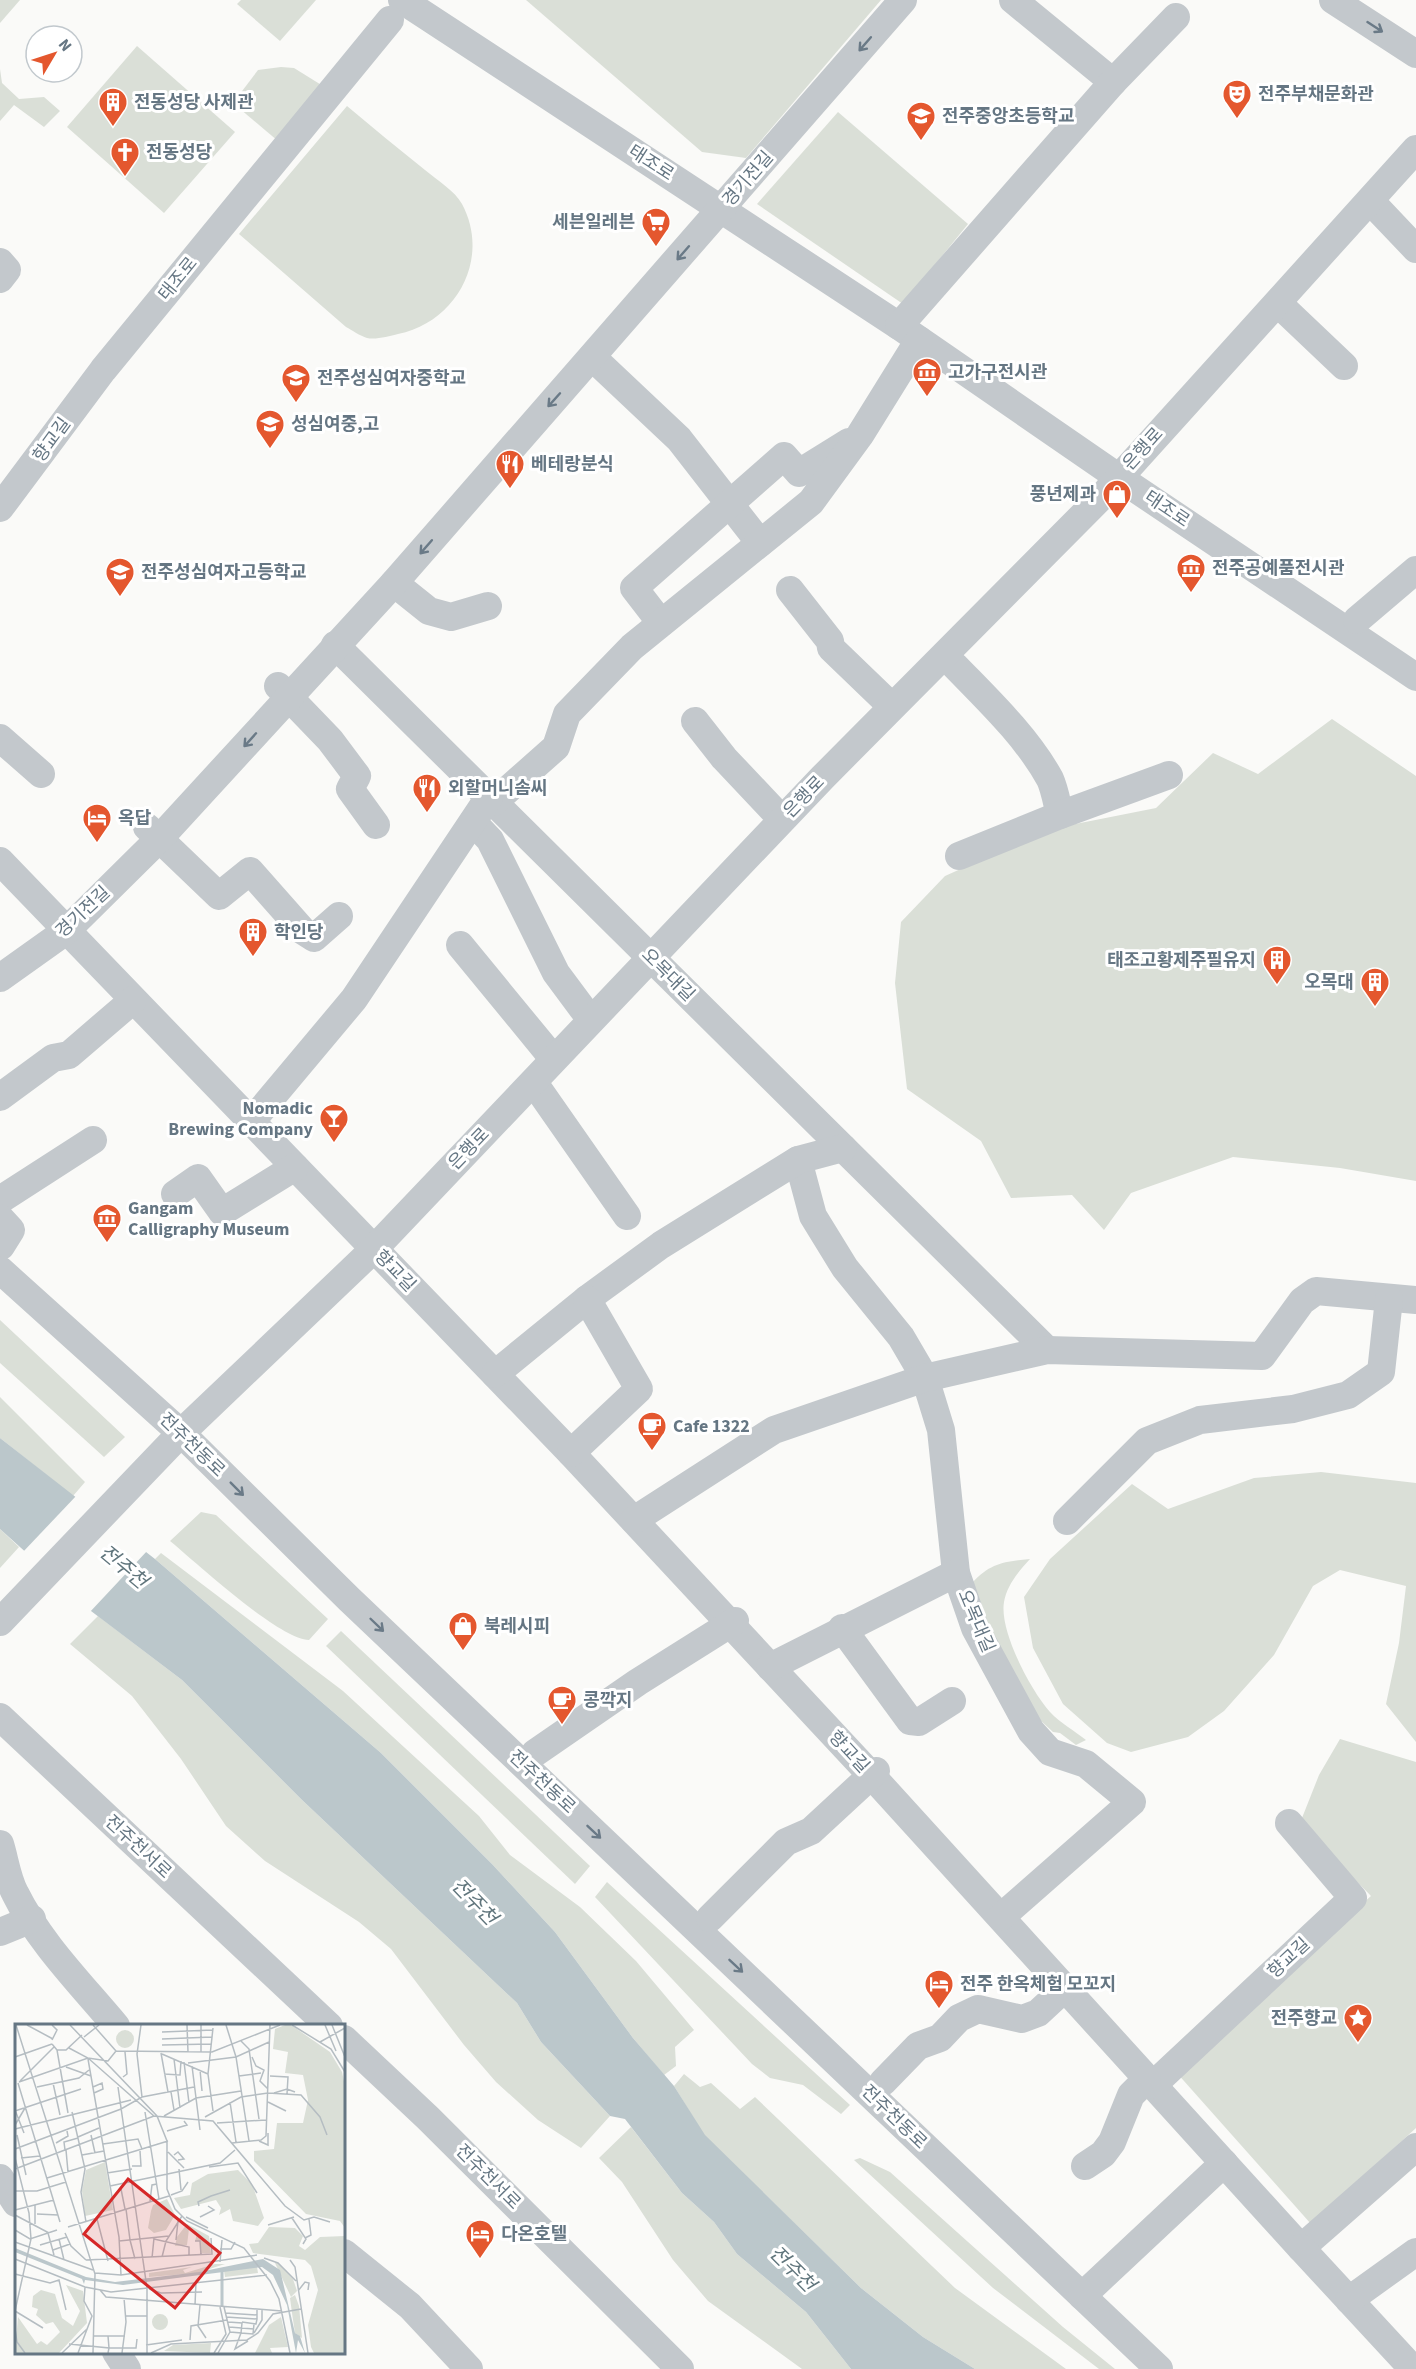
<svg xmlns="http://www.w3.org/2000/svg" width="1416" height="2369" font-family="'Source Sans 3','Noto Sans KR',sans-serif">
  <rect width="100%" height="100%" fill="#fafaf8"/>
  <g fill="#dadfd7">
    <polygon points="0,0 20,0 0,23"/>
    <polygon points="241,0 316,0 280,41 237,4"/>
    <polygon points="526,0 881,0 746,158 702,152"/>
    <polygon points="137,46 235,132 164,213 67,127"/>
    <polygon points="281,67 294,68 323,86 278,141 233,103 258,70"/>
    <polygon points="0,69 2,83 19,99 44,97 60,111 44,127 14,105 0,121"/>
    <path d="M347,106C373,128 399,149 425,170C437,180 455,191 462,204C491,258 457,322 398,334C389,336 376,340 367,338C360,336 352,330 346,327L239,234Z"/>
    <polygon points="838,112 968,224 903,304 757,204"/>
    <polygon points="1332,719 1416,776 1416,1181 1340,1168 1233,1157 1131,1193 1104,1230 1072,1195 1011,1198 981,1141 907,1089 895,983 901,922 945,876 1050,829 1156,808 1213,753 1258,774"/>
    <polygon points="0,1320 125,1437 104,1457 0,1363"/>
    <polygon points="0,1397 85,1482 73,1496 0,1438"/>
    <polygon points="1321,1472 1416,1483 1416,1742 1386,1704 1399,1643 1406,1586 1340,1570 1313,1586 1274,1655 1224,1711 1188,1737 1131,1752 1107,1743 1063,1704 1033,1648 1024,1597 1050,1559 1132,1484 1168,1509 1254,1478"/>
    <path d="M201,1512L216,1515L328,1619L309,1640C277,1638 198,1564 170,1541Z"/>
    <polygon points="0,1529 19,1547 0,1568"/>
    <polygon points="161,1553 343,1691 479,1816 510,1855 580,1907 636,1961 694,2030 675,2047 676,2066 664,2075 633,2038 555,1932 492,1864 381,1753 155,1559"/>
    <path d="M1030,1559C1019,1571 1007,1585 1004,1602C999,1631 1031,1691 1050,1712C1060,1723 1075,1731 1086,1740L1076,1745L1060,1733L1053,1732L1039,1719L991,1640L973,1582C990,1563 1006,1561 1030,1559Z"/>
    <polygon points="98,1616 182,1680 301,1799 517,2003 541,2042 610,2116 581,2148 538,2120 496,2082 464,2045 391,1949 359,1922 265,1861 226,1826 181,1759 132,1696 70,1644"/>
    <polygon points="341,1631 590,1866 575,1884 326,1646"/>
    <polygon points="1340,1739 1416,1762 1416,2128 1311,2224 1176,2072 1371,1896 1300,1823 1319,1775"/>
    <polygon points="607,1882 850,2105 841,2114 803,2085 770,2078 752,2064 595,1897"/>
    <polygon points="684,2074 700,2087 711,2083 740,2109 755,2097 955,2288 1066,2369 975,2369 923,2337 861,2288 704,2135 674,2086"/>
    <polygon points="631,2127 682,2193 714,2222 737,2254 806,2312 851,2369 802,2369 708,2301 673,2260 622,2182 599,2158"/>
    <polygon points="860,2158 890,2172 1063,2327 1115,2369 1099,2369 993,2288 854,2160"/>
  </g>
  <polygon fill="#bbc7cb" points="0,1438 155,1559 381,1753 492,1864 555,1932 633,2038 674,2086 705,2135 861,2288 923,2337 975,2369 851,2369 806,2312 737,2254 714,2222 682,2193 625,2119 610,2116 541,2042 517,2003 301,1799 182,1680 91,1611 0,1529"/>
  <polygon fill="#fafaf8" points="77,1495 148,1550 89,1613 22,1553"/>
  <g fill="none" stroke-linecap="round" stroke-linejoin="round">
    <g stroke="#c3c8cc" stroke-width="28">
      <polyline points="402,0 899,326 1118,477 1416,677"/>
      <polyline points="1013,0 1113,82"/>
      <polyline points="1333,0 1416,54"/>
      <polyline points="1377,208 1416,249"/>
      <polyline points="0,262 7,270 0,279"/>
      <polyline points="1285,310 1344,366"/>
      <polyline points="899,326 1113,82 1176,17"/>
      <polyline points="592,357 679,439 760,543"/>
      <polyline points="0,508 103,370 390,20"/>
      <polyline points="394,583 429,611 451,617 488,606"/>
      <polyline points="790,590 830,641 831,648 885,700"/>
      <polyline points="1357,620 1416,570"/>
      <polyline points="661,623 634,588 784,456 799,473 849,442"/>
      <polyline points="335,645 1047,1350"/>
      <path d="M955,666C988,700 1027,737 1050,779C1055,790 1057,804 1060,815"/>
      <polyline points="278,686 330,740 357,776 350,789 376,825"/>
      <polyline points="695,721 724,758 776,813"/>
      <polyline points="0,738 41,774"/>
      <polyline points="494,802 556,747 567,714 632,647 811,502 860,435 919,340"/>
      <polyline points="473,822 490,840 556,973 585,1012"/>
      <polyline points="147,827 219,896 250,871 303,931 314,938 339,916"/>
      <polyline points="959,856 1060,815 1169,775"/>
      <polyline points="0,861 571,1453 872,1776 1301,2248 1416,2147"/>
      <polyline points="460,945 547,1051"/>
      <polyline points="0,978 66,931 159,839 394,583 903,0"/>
      <polyline points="539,1090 627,1216"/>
      <polyline points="0,1097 53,1058 69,1055 133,1000"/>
      <polyline points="251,1122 354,999 489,797"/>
      <polyline points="798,1160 813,1216 845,1268 901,1337 925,1378 941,1430 956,1573 975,1628 1031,1731 1050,1752 1086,1764 1132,1802 1001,1917"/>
      <polyline points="175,1194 198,1178 222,1212 295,1167"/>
      <polyline points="0,1200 93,1140"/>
      <polyline points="0,1218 11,1230 1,1246"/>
      <polyline points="0,1270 181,1433 349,1599 1159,2369"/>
      <polyline points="495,1374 587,1299 661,1245 798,1160 843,1148"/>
      <polyline points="571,1453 639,1389 587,1299"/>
      <polyline points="634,1520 774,1430 925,1378 1047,1350 1262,1356 1302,1301 1316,1291 1416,1300"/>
      <polyline points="1067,1521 1147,1441 1200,1420 1293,1409 1348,1395 1381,1372 1389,1299"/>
      <polyline points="0,1622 181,1433 374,1249 823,777 1107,491 1416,149"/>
      <polyline points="842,1628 910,1721 919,1722 952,1701"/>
      <polyline points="770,1667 956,1573"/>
      <polyline points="0,1717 329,2026"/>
      <polyline points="535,1753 638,1682 735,1621"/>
      <path d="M0,1844C5,1860 7,1878 15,1893C39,1942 81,1984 116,2026"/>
      <polyline points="710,1918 786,1842 811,1831 876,1771"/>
      <polyline points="0,1932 32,1919"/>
      <polyline points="344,2039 428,2118 680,2369"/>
      <polyline points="883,2082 918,2046 940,2038 959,2018 978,2009 1022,2019 1038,2013 1065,1988"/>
      <polyline points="1153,2085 1353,1898 1289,1823"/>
      <polyline points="1085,2166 1103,2154 1112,2142 1131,2095 1147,2079"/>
      <polyline points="0,2178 16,2203"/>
      <polyline points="1301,2248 1412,2368"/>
      <polyline points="344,2253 410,2306 469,2369"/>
      <polyline points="1082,2296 1224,2163"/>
      <polyline points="1349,2300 1416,2252"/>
      <polyline points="116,2352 127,2369"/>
    </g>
  </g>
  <defs><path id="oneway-shaft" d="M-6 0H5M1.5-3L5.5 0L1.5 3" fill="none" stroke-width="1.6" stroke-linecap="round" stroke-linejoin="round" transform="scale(1.5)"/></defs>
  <g stroke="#6a7a87">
    <use href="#oneway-shaft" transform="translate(1375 27) rotate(33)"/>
    <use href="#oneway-shaft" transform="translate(865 44) rotate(131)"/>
    <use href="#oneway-shaft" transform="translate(683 253) rotate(131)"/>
    <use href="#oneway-shaft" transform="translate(554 400) rotate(132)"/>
    <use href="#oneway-shaft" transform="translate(426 547) rotate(131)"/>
    <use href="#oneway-shaft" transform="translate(250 740) rotate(132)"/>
    <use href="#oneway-shaft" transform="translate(237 1489) rotate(45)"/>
    <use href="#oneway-shaft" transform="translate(377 1625) rotate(44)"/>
    <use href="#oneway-shaft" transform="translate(594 1832) rotate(43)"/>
    <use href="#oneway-shaft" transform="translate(736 1966) rotate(43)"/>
  </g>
  <defs>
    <g id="theatre-pin" transform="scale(1.5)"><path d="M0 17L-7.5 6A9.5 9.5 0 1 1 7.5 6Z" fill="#e4572e" stroke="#fff"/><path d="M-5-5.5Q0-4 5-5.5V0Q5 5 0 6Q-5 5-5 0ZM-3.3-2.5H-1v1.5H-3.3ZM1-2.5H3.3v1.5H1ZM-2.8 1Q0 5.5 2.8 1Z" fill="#fff"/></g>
    <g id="building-pin" transform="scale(1.5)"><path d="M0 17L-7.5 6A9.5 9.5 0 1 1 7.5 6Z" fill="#e4572e" stroke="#fff"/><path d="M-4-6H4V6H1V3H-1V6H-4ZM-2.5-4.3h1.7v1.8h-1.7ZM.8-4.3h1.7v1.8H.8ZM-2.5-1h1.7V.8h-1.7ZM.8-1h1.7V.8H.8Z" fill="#fff"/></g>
    <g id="school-pin" transform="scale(1.5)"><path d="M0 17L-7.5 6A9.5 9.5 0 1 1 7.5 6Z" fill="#e4572e" stroke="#fff"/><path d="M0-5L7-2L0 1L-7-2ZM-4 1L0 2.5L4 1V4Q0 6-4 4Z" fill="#fff"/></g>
    <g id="church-pin" transform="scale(1.5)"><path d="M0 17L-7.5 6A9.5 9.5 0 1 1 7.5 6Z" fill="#e4572e" stroke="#fff"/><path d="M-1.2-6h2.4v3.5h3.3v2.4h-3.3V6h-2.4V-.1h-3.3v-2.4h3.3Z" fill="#fff"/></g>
    <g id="supermarket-pin" transform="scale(1.5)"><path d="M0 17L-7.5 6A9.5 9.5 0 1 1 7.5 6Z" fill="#e4572e" stroke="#fff"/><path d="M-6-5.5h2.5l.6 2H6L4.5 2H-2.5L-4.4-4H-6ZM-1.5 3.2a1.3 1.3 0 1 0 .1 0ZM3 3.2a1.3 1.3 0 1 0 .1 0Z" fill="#fff"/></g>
    <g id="museum-pin" transform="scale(1.5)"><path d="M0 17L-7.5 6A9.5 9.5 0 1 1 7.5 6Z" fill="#e4572e" stroke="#fff"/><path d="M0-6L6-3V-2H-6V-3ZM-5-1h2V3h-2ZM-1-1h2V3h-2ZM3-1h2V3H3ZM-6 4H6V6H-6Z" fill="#fff"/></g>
    <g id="restaurant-pin" transform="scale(1.5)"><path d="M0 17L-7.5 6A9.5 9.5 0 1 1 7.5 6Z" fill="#e4572e" stroke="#fff"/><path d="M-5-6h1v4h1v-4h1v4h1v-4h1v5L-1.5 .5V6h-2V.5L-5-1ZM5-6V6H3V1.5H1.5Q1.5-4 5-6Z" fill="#fff"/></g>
    <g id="shop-pin" transform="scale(1.5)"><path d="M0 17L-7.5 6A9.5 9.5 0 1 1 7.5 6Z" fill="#e4572e" stroke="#fff"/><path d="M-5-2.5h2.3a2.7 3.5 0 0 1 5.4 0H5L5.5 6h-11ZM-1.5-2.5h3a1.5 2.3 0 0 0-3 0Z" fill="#fff"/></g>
    <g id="hotel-pin" transform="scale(1.5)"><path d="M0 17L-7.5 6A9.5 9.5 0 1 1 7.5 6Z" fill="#e4572e" stroke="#fff"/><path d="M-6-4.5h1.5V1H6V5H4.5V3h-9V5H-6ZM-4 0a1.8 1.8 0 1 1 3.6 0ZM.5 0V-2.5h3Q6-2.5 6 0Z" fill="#fff"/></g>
    <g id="bar-pin" transform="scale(1.5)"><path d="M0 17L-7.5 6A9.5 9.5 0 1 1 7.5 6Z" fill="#e4572e" stroke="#fff"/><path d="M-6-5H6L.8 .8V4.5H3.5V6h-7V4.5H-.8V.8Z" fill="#fff"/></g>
    <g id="cafe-pin" transform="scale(1.5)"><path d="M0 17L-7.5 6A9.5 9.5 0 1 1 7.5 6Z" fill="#e4572e" stroke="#fff"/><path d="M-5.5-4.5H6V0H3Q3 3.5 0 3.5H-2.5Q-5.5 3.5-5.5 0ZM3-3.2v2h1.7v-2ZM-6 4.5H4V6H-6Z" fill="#fff"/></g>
    <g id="sight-pin" transform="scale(1.5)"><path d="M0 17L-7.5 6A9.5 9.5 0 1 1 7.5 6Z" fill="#e4572e" stroke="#fff"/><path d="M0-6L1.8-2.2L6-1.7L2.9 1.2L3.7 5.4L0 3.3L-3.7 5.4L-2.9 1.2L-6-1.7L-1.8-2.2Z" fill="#fff"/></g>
  </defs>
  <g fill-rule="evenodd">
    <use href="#theatre-pin" x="1237" y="94"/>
    <use href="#building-pin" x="113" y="102"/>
    <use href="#school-pin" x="921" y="116"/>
    <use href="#church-pin" x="125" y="152"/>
    <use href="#supermarket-pin" x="656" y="222"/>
    <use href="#museum-pin" x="927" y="372"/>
    <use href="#school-pin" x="296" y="378"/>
    <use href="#school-pin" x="270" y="424"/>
    <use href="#restaurant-pin" x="510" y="464"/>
    <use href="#shop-pin" x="1117" y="494"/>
    <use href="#museum-pin" x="1191" y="568"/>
    <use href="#school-pin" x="120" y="572"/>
    <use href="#restaurant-pin" x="427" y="788"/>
    <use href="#hotel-pin" x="97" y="818"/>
    <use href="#building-pin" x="253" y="932"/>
    <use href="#building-pin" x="1277" y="960"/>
    <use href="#building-pin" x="1375" y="982"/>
    <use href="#bar-pin" x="334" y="1118"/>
    <use href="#museum-pin" x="107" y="1218"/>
    <use href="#cafe-pin" x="652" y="1426"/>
    <use href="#shop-pin" x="463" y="1626"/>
    <use href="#cafe-pin" x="562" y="1700"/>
    <use href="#hotel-pin" x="939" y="1984"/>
    <use href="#sight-pin" x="1358" y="2018"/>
    <use href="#hotel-pin" x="480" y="2234"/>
  </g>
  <g text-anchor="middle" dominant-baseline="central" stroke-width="6" stroke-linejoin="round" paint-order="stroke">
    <g font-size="18" font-weight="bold" fill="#657683" stroke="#fff" text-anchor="start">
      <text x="1258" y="94">전주부채문화관</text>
      <text x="134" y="102">전동성당 사제관</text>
      <text x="942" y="116">전주중앙초등학교</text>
      <text x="146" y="152">전동성당</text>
      <text x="635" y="222" text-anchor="end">세븐일레븐</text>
      <text x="948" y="372">고가구전시관</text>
      <text x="317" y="378">전주성심여자중학교</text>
      <text x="291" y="424">성심여중,고</text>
      <text x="531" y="464">베테랑분식</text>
      <text x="1096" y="494" text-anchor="end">풍년제과</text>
      <text x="1212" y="568">전주공예품전시관</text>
      <text x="141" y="572">전주성심여자고등학교</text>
      <text x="448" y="788">외할머니솜씨</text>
      <text x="118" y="818">옥답</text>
      <text x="274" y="932">학인당</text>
      <text x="1256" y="960" text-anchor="end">태조고황제주필유지</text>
      <text x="1354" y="982" text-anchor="end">오목대</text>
      <text x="313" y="1108" text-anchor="end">Nomadic<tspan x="313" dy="21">Brewing Company</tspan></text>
      <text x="128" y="1208">Gangam<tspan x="128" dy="21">Calligraphy Museum</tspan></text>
      <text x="673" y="1426">Cafe 1322</text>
      <text x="484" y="1626">북레시피</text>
      <text x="583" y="1700">콩깍지</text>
      <text x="960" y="1984">전주 한옥체험 모꼬지</text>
      <text x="1337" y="2018" text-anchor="end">전주향교</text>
      <text x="501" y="2234">다온호텔</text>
    </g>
    <g font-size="18" fill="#657683" stroke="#fff">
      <text transform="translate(651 163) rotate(33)">태조로</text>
      <text transform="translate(748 179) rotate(-49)">경기전길</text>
      <text transform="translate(178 279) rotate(-51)">태조로</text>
      <text transform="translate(52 440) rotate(-54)">향교길</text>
      <text transform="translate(1143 449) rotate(-48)">은행로</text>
      <text transform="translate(1167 509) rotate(34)">태조로</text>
      <text transform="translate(804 797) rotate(-46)">은행로</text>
      <text transform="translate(83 912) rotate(-43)">경기전길</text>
      <text transform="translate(668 975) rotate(45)">오목대길</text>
      <text transform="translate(469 1149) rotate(-46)">은행로</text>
      <text transform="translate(395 1271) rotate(46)">향교길</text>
      <text transform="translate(192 1445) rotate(44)">전주천동로</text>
      <text transform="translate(976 1621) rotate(67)">오목대길</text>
      <text transform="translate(849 1752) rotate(47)">향교길</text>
      <text transform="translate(542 1782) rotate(43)">전주천동로</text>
      <text transform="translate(138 1847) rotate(43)">전주천서로</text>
      <text transform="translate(1289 1958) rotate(-43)">향교길</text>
      <text transform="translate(894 2117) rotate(44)">전주천동로</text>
      <text transform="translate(488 2177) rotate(45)">전주천서로</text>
    </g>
    <g font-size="20" font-style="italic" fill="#60757c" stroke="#fff">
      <text transform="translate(123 1567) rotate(40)">전주천</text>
      <text transform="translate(474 1902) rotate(46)">전주천</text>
      <text transform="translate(792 2269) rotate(45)">전주천</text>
    </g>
  </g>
  <g transform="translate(15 2024)">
    <rect width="330" height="330" fill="#fafaf8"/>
    <path d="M270,1H276L315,28L327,48L330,62V204L325,197L291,190L239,137V127L259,125L262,99H288L293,76L288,51L270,49L273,28L258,25L260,5ZM101 15a9 9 0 1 1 18 0a9 9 0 1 1-18 0ZM90,138L98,186L70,192L67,167L71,146ZM223,146L237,160L249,194L243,202L218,197L215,185L204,191L206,184L201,176L166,185L159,174L175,171L177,159L193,150ZM152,175L160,191L151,206L139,209L133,204L136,187L138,181ZM172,200L194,212L196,229H186L185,217H180L182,210L174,205L172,221L160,222L162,213ZM254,203L280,204L288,212L284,222L290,226L305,213L330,212V329H299L296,323L293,301L303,266L296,242L290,236L238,229L234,220L243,219ZM260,239H263L278,255L282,267L276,273ZM200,240H210L182,249L134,253V249L177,243L168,246L170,249ZM234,242L242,243L243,249L210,253L209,247ZM51,261L68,267L72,299L44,329H0L3,293L22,320L26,317L32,321L45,308L38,298L31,300L21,291L23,285L17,283L18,272L26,266L40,270L47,294L58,302L65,287ZM280,271L284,282L287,314L280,309L277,289L275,274ZM137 298a8 8 0 1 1 16 0a8 8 0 1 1-16 0ZM266,293L273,323L255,324L257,329H240L254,301ZM196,319L195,329L149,327L158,321Z" fill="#dadfd7"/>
    <path d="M0,224L71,253L100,258L184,248L248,235L265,246L280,309L285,312L290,329L283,316L281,329L272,281L258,251L247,243L108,261L70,256L69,260L67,255L0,228Z" fill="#bbc7cb"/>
    <path fill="none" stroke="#bbc7cb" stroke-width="3" d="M207,282V245"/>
    <path fill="none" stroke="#b5bdc2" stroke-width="1.5" d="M1,1L80,250L78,329M12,1L38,15M55,1L142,92L152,117V165L160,185L172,197L229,224L255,257L264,275L275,329M78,1L101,27M126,1L122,30L127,73M172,1L173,28M186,1V28M211,1L221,33L234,117M277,1L316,25L330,48M310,1L321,27M317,1L330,33M147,8L198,6M69,13L84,1M147,15L197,13M37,16L42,6L37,1M226,17L234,25L244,95M305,18L330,4M37,20L42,26H51L67,11M147,21L196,20M54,24L73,34L139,92L198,97L270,182L289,196L299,193L315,198M42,26L53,89M101,27L197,28L265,1M146,29L153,68M147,30L193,50M0,33L37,20M237,33L241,42L249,46L245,57L253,65M73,35L104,213L106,251M159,35L165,84M169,38L174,79M173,39L221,33L254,18M177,42L185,106M51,43L76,52M185,46L187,67M149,50L165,51L166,37M224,52L246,49M255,52L273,53L272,70M108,53L112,50L110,28M5,57L39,23M4,58L73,34L93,37L101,27M3,59L45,198M38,59L45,91M22,63L64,54L74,46M78,63L87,59L88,65L79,69M103,63L132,264V329M156,68L159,86M259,69L272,65L280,68M215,78L221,118M253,78L271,87M0,86L9,109M0,87L66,65M198,87L193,50L198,4M57,88L70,145L66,168L71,198M130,88L144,175M149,92L181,74L226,67M190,93L226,73L253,69L286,71L305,93L312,111M202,99L251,96M0,101L10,84M0,105L116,76M152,107L172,101L169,97M2,111L11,151M76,111L80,129M63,113L84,104M244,117L253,121V109M41,119L53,112L52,107M217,119L246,116L251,112L255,1M88,120L123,115L127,125M0,125L106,85L127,73L179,63M50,126L49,118L63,114M51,126L53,148M153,128L169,144M67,131L89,127M159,131L163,128L169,135L163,136M0,134L14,189L16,215L0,287M6,134L25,132M117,142H126L125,127M194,143L223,139L242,169M0,145L139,92M164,145L166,166M92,149L117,145M32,154L153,117M95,162L205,139L220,126M106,165L110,185M0,167H22L51,158M156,171L167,167L173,158M135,177L137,161L142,160M184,182L183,178L196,172L215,166M111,185L115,216M0,186L39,176M22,190L43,191M0,191L34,209M171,193L193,204M185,193L199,186L193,182M277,194L291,215L288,220M82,195L93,237M20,200V181M253,201L279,193M53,203L154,172M0,206L15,215L42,206M33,209L39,231M50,209L56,222L71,236M290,214L296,211L294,195M44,215L49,236M139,215L174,223V231M115,216L120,235M161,216L163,197M104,217L154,212M180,217H185L186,231M0,218L78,246M25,221L52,213M205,225H216L220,218M38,226L55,220M147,233L151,217L167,192M137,234L139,214M249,234L263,239L281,257M0,235L70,263L96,268L252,251M71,236L197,230L196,214M275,236L280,243L293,329M205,238L207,216M80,249L106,251L242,231M0,250L35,259L44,256L51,286M134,265L146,269L187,268M85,266L91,273L267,287M283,267L290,258L294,259L293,266M180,281L181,258M185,281L183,302L191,314M0,287L28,304M210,289L242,291V286M111,292H132M211,293L242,295V291M213,298L227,299L226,309L238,310L239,300M227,298L241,300L242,295M214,303L239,305M0,305L2,318L10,329M215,308L226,309L220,325L233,317M239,309L247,296V286M78,312H110M93,312L94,324H121L122,315M175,316L176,302L212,296M54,320L94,324L93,329M131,321L167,316M47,329L72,305M63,329L77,292L69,277L70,263M107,329L111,298L109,274M136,329L156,320L232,316L243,309L258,290L286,285M199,329L211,310L205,283M203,329L215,308L209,283"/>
    <path fill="#d62828" fill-opacity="0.15" stroke="#d62828" stroke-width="3" d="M113,155L205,229L160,284L69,210Z"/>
    <rect width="330" height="330" fill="none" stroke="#657683" stroke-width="3"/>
  </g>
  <g transform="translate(54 54) rotate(51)"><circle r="28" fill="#ffffff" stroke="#c1c8cd" stroke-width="1.5"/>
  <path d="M0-4.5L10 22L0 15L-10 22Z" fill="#e4572e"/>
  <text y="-9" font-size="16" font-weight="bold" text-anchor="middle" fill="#657683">N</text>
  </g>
</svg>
